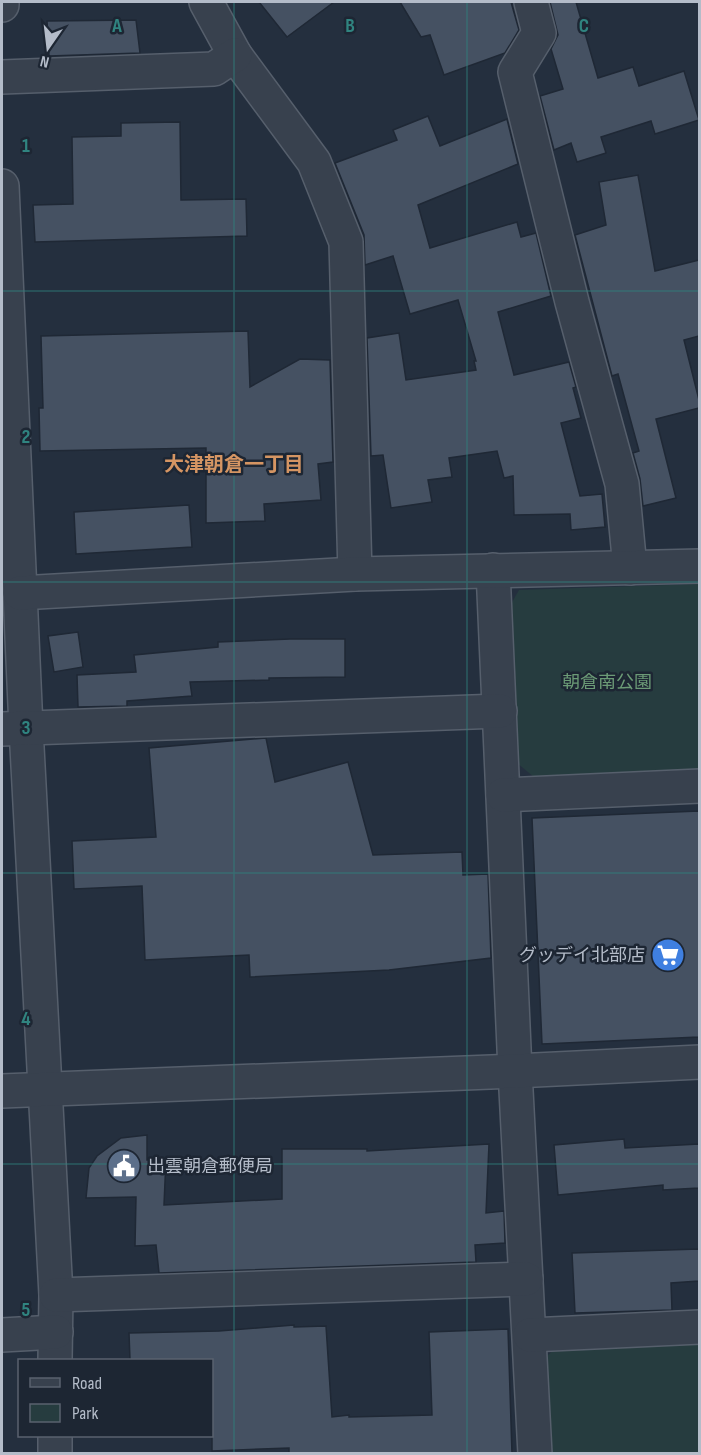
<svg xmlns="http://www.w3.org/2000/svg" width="701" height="1455" font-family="'Sofia Sans Condensed','Noto Sans JP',sans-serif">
  <rect width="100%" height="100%" fill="#242f3e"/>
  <g fill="#263c3f">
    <polygon points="699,584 699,771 534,777 517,763 511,604 519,590"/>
    <polygon points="699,1340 699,1453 550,1453 547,1356 556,1348"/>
  </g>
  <g fill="#455162" stroke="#1f2835" stroke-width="1.5">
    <polygon points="259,2 334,2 287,37"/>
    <polygon points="400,2 511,2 519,30 505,53 444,75 430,35 421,37"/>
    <polygon points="550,2 576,2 598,78 633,67 639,86 684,71 699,120 655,134 651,121 601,137 606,153 577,162 571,143 554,150 540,96 563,89 551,49 558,35"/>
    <polygon points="136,20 140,53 49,56 47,21"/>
    <polygon points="428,116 440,146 507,119 518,164 418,205 430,248 517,222 521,237 536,233 551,296 498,312 514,375 569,362 576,387 573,388 581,418 561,423 580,496 602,494 605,527 571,530 570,514 514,515 513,476 504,478 497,451 449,458 452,477 428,480 432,502 391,508 383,455 371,456 367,338 399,333 406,380 476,370 474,361 476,361 458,300 410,314 393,256 365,265 364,235 335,163 397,140 393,130"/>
    <polygon points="180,122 181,200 246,199 247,236 35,242 33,205 73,204 72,137 121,136 121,123"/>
    <polygon points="638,175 655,271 699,260 699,336 684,340 699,400 699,408 656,419 676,498 643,506 640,479 633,453 639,451 618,374 612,376 575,235 606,225 599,182"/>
    <polygon points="248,331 250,387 300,359 330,360 333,462 318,464 321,500 264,504 265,521 206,523 206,448 40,451 39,408 43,408 41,336"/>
    <polygon points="189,505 192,547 76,554 74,512"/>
    <polygon points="78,632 83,667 54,672 48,636"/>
    <polygon points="290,639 345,639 345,677 269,678 269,680 190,682 192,696 127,701 127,706 78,707 77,675 136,672 134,655 218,647 218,642"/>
    <polygon points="266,738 275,782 348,762 373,855 462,852 463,875 488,874 491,958 389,970 250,977 249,955 145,960 142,886 74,889 72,841 156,837 149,748"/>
    <polygon points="699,811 699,1037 542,1044 532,818"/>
    <polygon points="147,1135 147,1160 166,1159 164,1205 282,1199 282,1149 367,1149 367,1151 489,1144 486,1213 504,1211 505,1243 475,1245 476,1262 159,1273 156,1245 135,1246 136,1197 86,1198 89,1168 97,1156 121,1138"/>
    <polygon points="624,1139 625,1148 699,1144 699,1188 663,1190 663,1185 558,1195 554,1145"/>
    <polygon points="699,1249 699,1281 671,1283 672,1310 575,1313 572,1253"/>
    <polygon points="294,1325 294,1327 326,1326 332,1417 349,1415 349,1417 432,1415 429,1332 508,1329 512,1454 289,1454 289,1448 212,1451 212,1360 130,1360 129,1333 219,1331"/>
  </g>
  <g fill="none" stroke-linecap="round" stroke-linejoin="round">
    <g stroke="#565f6c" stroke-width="36">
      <g id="minor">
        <polyline points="206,2 235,55 314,162 346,242 355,574"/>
        <polyline points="531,2 539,33 515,72 572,302 622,484 630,568"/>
        <polyline points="2,5 2,2"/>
        <polyline points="2,77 214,69 235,55"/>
        <polyline points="2,186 26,728 56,1295 55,1360"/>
        <polyline points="493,570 515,1071 535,1454"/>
        <polyline points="20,593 355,574 700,566"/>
        <polyline points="2,729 500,711"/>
        <polyline points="503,795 700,786"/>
        <polyline points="2,1091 515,1071 700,1062"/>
        <polyline points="56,1295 526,1279"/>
        <polyline points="2,1335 56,1332"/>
        <polyline points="530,1335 700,1327"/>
        <polyline points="55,1454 55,1436"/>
      </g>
    </g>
    <use href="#minor" stroke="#38414e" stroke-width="33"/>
  </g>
  <path fill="none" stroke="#308480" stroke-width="1.5" stroke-opacity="0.55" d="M234,2V1454M467,2V1454M2,291H700M2,582H700M2,873H700M2,1164H700"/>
  <defs>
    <g id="supermarket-disc" transform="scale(1.725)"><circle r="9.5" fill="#3f7fe0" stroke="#1d2633"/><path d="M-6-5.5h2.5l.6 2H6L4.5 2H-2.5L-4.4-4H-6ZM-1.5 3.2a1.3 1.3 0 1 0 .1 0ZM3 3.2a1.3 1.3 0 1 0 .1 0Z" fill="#fff"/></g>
    <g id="civic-disc" transform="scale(1.725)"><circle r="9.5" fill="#5c6f8a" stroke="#1d2633"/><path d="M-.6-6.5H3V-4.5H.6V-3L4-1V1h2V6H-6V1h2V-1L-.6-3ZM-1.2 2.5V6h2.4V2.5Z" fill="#fff"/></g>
  </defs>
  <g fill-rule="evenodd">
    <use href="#supermarket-disc" x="668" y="955"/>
    <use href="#civic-disc" x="124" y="1166"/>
  </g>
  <g text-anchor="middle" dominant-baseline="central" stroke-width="5" stroke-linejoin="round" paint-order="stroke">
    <g font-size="18" fill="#6b9a76" stroke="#1d2633">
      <text x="607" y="682">朝倉南公園</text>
    </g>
    <g font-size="18" fill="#b4bcc9" stroke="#1d2633" text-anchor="end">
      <text x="645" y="955">グッデイ北部店</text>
      <text x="147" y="1166" text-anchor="start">出雲朝倉郵便局</text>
    </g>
    <g font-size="20" font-weight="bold" fill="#d59563" stroke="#1d2633">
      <text x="234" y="465">大津朝倉一丁目</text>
    </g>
  </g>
  <g font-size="20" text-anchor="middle" font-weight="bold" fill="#308480" stroke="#1d2633" stroke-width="5" stroke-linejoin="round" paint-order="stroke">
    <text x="117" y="32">A</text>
    <text x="350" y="32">B</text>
    <text x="584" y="32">C</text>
    <text x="26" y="152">1</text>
    <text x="26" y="443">2</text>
    <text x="26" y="734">3</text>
    <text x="26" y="1025">4</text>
    <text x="26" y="1316">5</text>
  </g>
  <rect width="701" height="1455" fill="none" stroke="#b4bcc9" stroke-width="6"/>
  <rect x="18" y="1359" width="195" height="78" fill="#1d2633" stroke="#59626f" stroke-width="1.5"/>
  <rect x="30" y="1378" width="30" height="9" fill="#38414e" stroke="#59626f" stroke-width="1.5"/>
  <text x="72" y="1389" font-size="18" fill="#b4bcc9">Road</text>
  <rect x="30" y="1404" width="30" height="18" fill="#263c3f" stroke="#59626f" stroke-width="1.5"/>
  <text x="72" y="1419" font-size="18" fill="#b4bcc9">Park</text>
  <g transform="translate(48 48) rotate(194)" stroke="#1d2633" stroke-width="4.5" paint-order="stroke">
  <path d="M0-4.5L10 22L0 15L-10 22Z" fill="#b4bcc9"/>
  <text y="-9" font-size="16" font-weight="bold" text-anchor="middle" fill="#b4bcc9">N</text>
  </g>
</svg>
